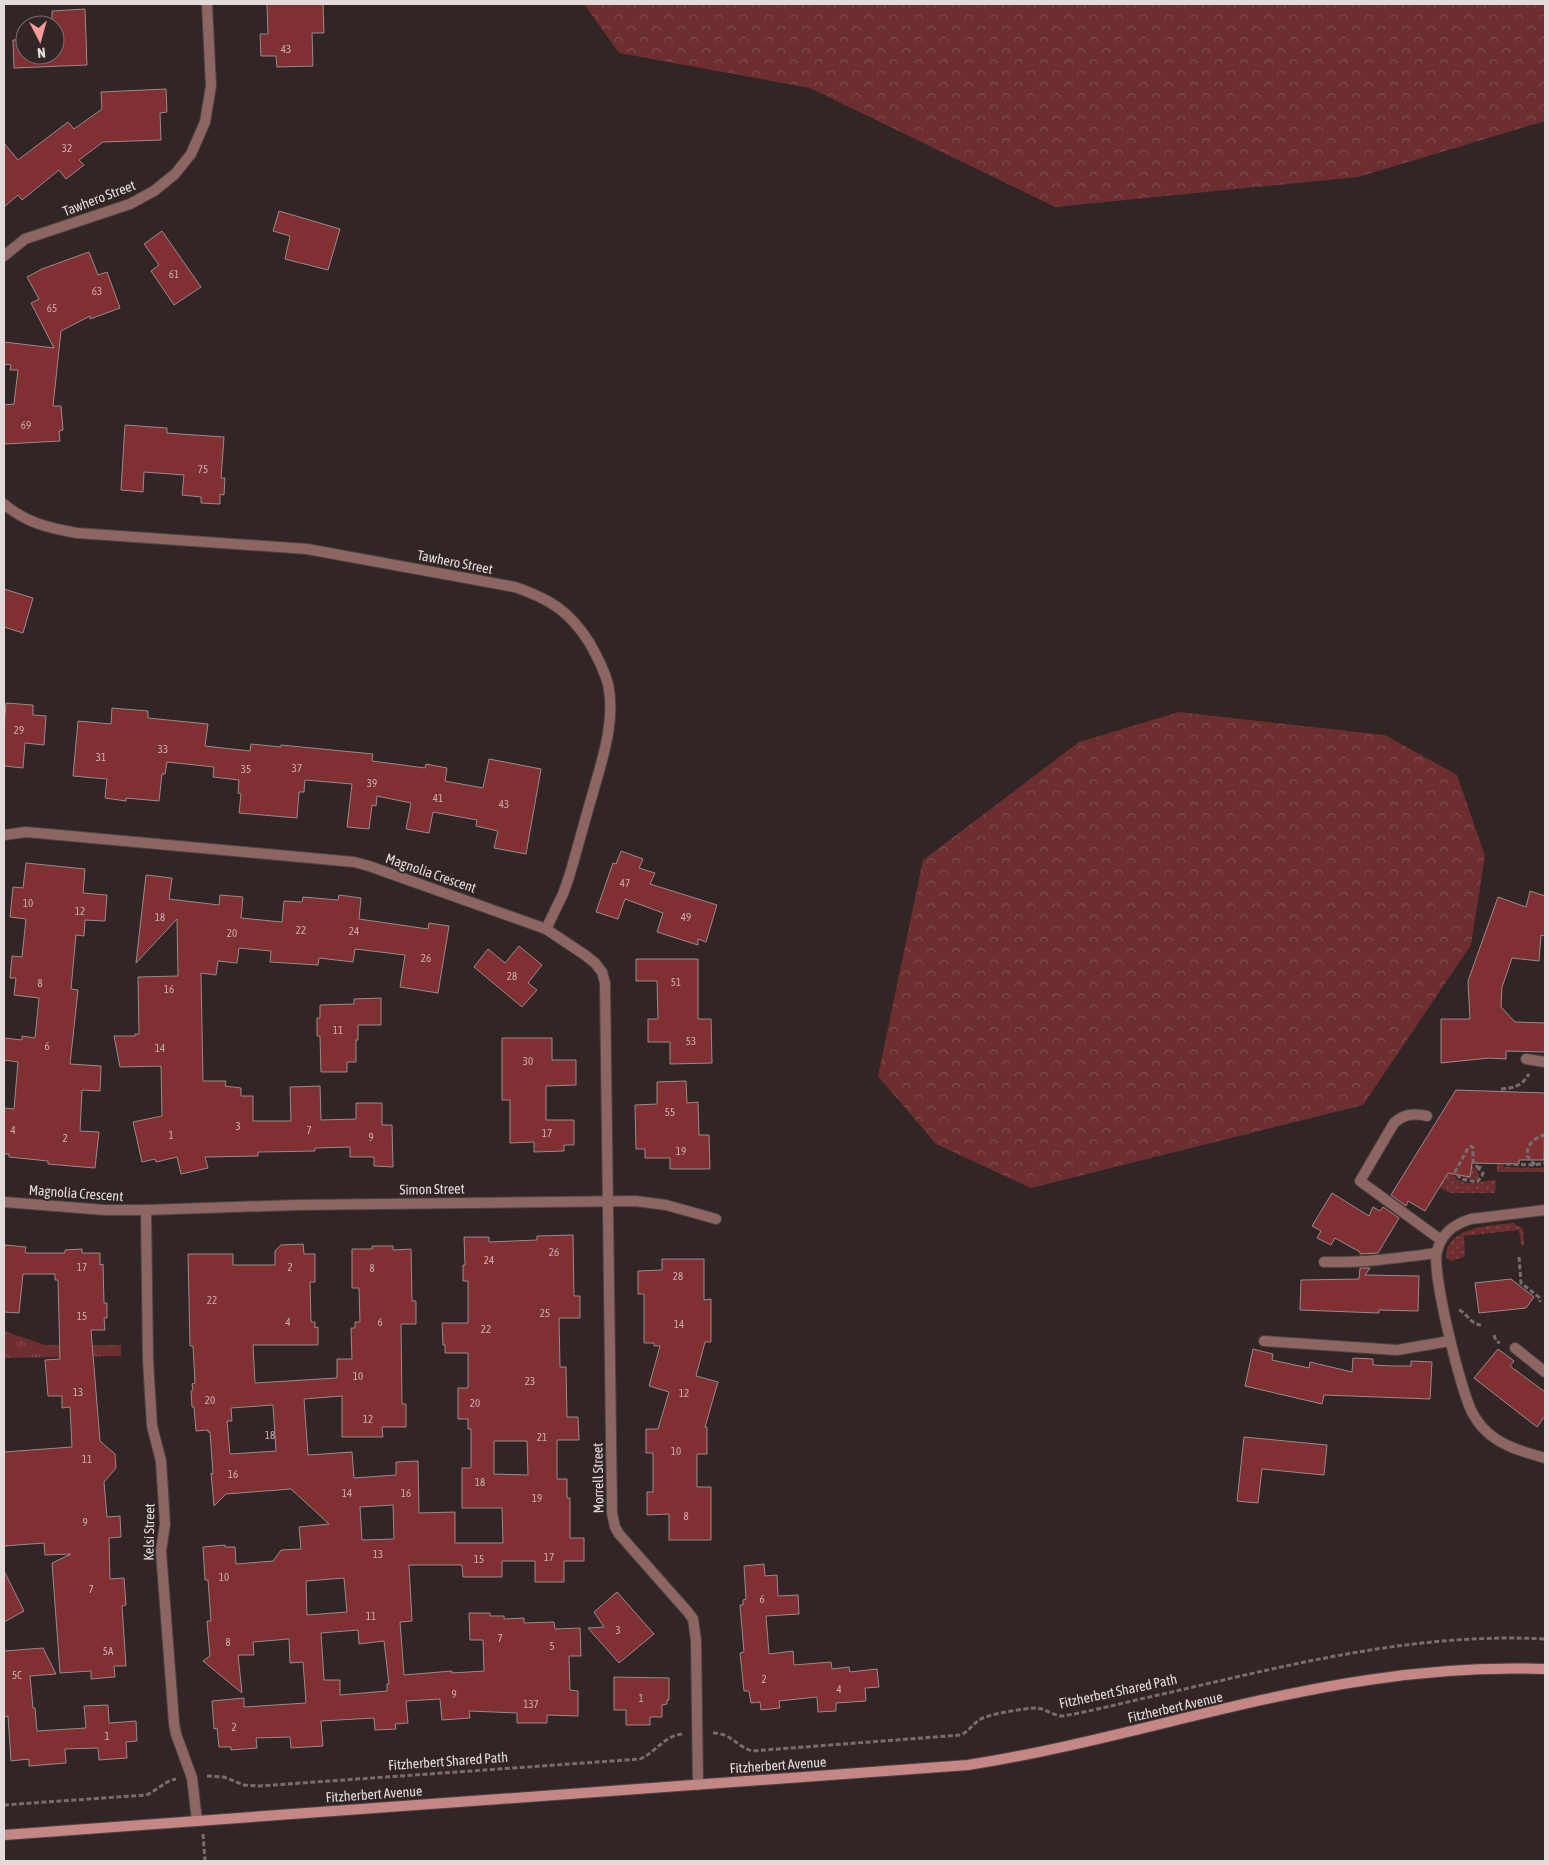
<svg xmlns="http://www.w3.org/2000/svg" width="1549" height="1865" font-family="'Asap Condensed',sans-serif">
  <defs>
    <pattern id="grass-dots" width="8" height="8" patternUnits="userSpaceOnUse" patternTransform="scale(1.25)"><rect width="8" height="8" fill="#6c2e2f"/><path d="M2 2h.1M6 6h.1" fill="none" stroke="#814c4d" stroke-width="1.8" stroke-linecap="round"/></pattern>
    <pattern id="forest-crowns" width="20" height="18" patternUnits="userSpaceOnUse" patternTransform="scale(1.25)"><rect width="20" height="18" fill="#6c2e2f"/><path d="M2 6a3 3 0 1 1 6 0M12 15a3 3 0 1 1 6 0" fill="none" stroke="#814c4d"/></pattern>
    <pattern id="park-tufts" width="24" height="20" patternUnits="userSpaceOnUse" patternTransform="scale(1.25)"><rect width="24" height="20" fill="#6c2e2f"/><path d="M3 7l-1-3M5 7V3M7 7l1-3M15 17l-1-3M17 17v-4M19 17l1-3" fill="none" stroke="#814c4d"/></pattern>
  </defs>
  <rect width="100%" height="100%" fill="#322525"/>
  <g fill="url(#grass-dots)">
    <path d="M1476,1128L1478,1164L1474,1163L1473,1146L1453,1170V1174C1464,1190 1481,1180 1496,1180L1495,1193H1450L1439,1187Z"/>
    <polygon points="1471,1163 1479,1174 1478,1179 1475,1180 1459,1176 1457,1174"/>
    <polygon points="1497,1163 1503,1164 1504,1167 1539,1168 1545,1166 1545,1172 1497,1172"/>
    <path d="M1513,1223L1523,1229L1524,1244L1523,1246L1521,1245L1519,1230L1464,1236L1465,1254L1464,1257L1451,1261L1446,1257C1447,1226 1491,1226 1513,1223Z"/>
  </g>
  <g fill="url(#forest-crowns)">
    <polygon points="584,4 1545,4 1545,121 1358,177 1055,207 810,88 619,53"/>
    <polygon points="1179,712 1385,735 1457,775 1485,856 1471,945 1363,1105 1031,1188 936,1144 878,1076 923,860 1079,742"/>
  </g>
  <polygon fill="url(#park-tufts)" points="4,1331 45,1345 121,1345 121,1356 4,1358"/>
  <g fill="#802f32" stroke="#9a8a89" fill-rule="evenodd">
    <polygon points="267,4 323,4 324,33 312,33 313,66 277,67 276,56 261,56 260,34 268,34"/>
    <polygon points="85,9 87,65 14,68 13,40 25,40 25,55 55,55 55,25 52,25 52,11"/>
    <polygon points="166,89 167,112 160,113 161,140 103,142 79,160 84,165 66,179 59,170 22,200 18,195 4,207 4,143 18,160 68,122 74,129 102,109 101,92"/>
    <polygon points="279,211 340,229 328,270 285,259 290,236 273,231"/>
    <polygon points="162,231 201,287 174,305 151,271 159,265 144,244"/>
    <polygon points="89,252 98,275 107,272 120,308 90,319 90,316 61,331 53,406 61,406 63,430 59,431 60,441 4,444 4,405 14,404 18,370 10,370 11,365 4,364 4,342 54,348 31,303 39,299 27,277 42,269"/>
    <polygon points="125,425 167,428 167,433 224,437 221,478 225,478 224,495 220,494 220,504 201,503 201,497 182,495 184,475 144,472 143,492 121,490"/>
    <polygon points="4,589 33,598 23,633 4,627"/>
    <polygon points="6,703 33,705 33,715 46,716 44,745 25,743 23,768 4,766 4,729"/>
    <polygon points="112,708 148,711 148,718 208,724 205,746 250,751 251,744 281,747 281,745 373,754 372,761 425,768 426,764 447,768 445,781 483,788 489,759 541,769 526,854 494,848 498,831 476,826 477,820 433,812 429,833 406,829 411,803 377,796 376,806 372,805 369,829 347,827 352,784 305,780 304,792 299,792 297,818 239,813 241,794 238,793 239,780 213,777 214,767 167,762 165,774 162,774 159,801 126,798 126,801 105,798 107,779 73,776 78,721 111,724"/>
    <polygon points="621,851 643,859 639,868 655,873 650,884 717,905 706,942 698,939 698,945 657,932 663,913 625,899 618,919 596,912 613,863 616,864"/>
    <polygon points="26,863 85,869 83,893 107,895 105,921 85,920 84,936 76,935 71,989 78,990 70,1064 101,1066 100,1091 82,1090 80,1131 99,1132 95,1168 48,1164 48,1161 9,1157 9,1154 4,1154 4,1108 14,1109 18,1062 4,1060 4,1038 22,1040 22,1036 35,1038 39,998 14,995 16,978 10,978 12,956 22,957 26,919 10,917 13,887 23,888"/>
    <polygon points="146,875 172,878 169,899 219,905 220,895 243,897 241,918 282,922 284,901 302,902 303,897 338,900 339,895 361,898 359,919 428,929 429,923 449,926 438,993 400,987 405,955 355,949 353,962 319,958 318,965 270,962 271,951 239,948 237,963 218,961 216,975 201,973 203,1081 226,1081 225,1086 241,1088 241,1096 253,1096 253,1121 291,1121 290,1087 320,1086 321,1120 356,1119 356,1103 382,1103 382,1125 392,1125 393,1167 374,1166 374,1157 350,1157 350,1147 315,1148 315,1151 262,1152 258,1152 258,1156 205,1157 208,1168 181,1174 177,1157 156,1162 155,1159 142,1162 133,1122 162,1116 161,1066 120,1067 114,1036 135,1036 135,1034 139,1034 138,977 178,976 177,919 136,963"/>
    <polygon points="1530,891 1545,896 1545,936 1541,935 1539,961 1512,958 1502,987 1501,1007 1515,1022 1545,1023 1545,1052 1506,1051 1506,1059 1489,1058 1441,1063 1441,1019 1470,1019 1468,981 1498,897 1526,907"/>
    <polygon points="519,946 542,965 528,983 537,990 522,1007 474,967 488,949 505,963"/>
    <polygon points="636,959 698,959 698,1019 711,1019 712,1063 670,1064 670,1042 648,1042 648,1019 658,1019 657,981 636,981"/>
    <polygon points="381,998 381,1025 358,1025 358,1040 356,1040 356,1062 347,1062 347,1072 321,1072 320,1036 317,1036 317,1018 320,1018 320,1005 354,1004 354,999"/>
    <polygon points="502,1038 552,1038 552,1060 576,1060 576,1085 546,1086 546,1120 574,1120 574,1145 564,1145 564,1151 534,1152 534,1142 510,1143 510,1100 502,1100"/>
    <polygon points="686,1081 687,1103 698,1102 699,1135 709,1135 710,1169 670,1169 670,1158 645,1158 645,1149 636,1149 635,1105 657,1104 657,1082"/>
    <polygon points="1456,1090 1545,1093 1544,1160 1519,1160 1519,1164 1472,1163 1470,1177 1448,1173 1425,1211 1408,1201 1406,1206 1391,1195"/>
    <polygon points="1332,1193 1369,1216 1373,1207 1380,1211 1383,1207 1399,1218 1378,1253 1360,1254 1360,1252 1335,1238 1331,1245 1317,1238 1321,1231 1312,1226"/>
    <path d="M573,1235L574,1296H580V1318H559L560,1367H566L567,1417H578L579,1440H557V1479H567V1498H570V1538H584V1561H564V1582H535V1561H502V1577H463L462,1565H409L412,1621L400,1622L404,1675L452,1671V1673L484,1671L483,1640H470L469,1613H490V1616H504V1619L524,1618V1623L554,1622L555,1629L580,1628L581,1656H569L570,1690L578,1691V1716L547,1715V1723H517V1713L469,1711L470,1718L442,1720L440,1699L406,1701L408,1723L395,1724L396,1729L375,1730L374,1718L321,1721L323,1746L291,1748L290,1737L256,1738L257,1748L231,1750V1747H219L217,1728L214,1729L212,1701L244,1698V1707L306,1703L303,1662L290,1663L289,1639L253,1642L254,1655H238L242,1693L203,1661L210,1656L207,1621H211L208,1580H205L203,1547L225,1545V1547H235L236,1564L273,1561L281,1550L301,1549L299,1527L329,1524L291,1489L226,1494L214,1506L211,1473L213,1474L210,1432H208V1430L196,1431L194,1407H192L191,1391L193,1390L192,1384L195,1383L193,1346H190L188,1254H233V1265H275V1251L281,1245L303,1244L304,1254H315V1282H310L311,1322H315V1328L318,1327V1345H253L255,1383L337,1378V1359H352L351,1328H355V1322H360L359,1288H352V1249H372V1246H393V1250L411,1249L412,1301H416V1324H401L402,1404H406V1427H382L383,1437H342V1396L304,1399L308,1455L352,1452L354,1478L396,1475V1462L418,1461L419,1513L455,1512V1543H503L502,1508H462V1468H471V1429H468V1419H458V1388H468V1353H445V1345H443L442,1323H468V1281H463V1265H465L464,1237H489V1242L537,1240V1236ZM273,1405L276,1451L230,1454L227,1421H232L231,1408ZM494,1441H527L528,1475L494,1474ZM393,1505L394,1539L362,1540L360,1507ZM344,1578L347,1612L307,1615L306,1581ZM358,1630L359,1644L384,1641L389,1684H387V1691L340,1695V1680H324L321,1633Z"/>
    <polygon points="5,1245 26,1247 25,1253 65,1253 65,1250 82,1249 82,1253 100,1253 100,1265 103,1264 104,1303 107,1303 107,1318 104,1318 105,1330 91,1330 100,1441 115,1454 116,1468 104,1482 107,1517 120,1516 121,1537 109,1538 110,1579 124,1578 126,1605 122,1606 126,1666 114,1666 115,1677 91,1679 91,1671 60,1673 52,1563 71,1554 45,1555 44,1543 4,1546 4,1452 72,1447 70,1407 62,1408 62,1396 48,1396 45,1360 60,1359 58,1280 55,1280 55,1274 23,1274 19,1313 4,1312 4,1251"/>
    <polygon points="662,1259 704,1259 704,1300 711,1299 711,1342 705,1342 696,1376 718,1382 705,1427 707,1427 707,1454 697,1454 697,1487 711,1487 711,1540 669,1540 669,1514 647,1515 647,1492 653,1492 653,1453 646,1453 646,1429 658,1429 669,1392 649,1386 660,1346 654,1346 654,1343 644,1343 644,1294 638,1294 638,1271 662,1270"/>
    <polygon points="1360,1268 1370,1268 1365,1275 1419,1276 1418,1311 1379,1310 1379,1313 1300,1310 1301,1280 1359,1279"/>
    <polygon points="1511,1279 1534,1297 1526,1308 1479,1313 1475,1283"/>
    <polygon points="1253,1349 1273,1354 1272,1360 1309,1368 1310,1362 1352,1372 1353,1358 1373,1359 1373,1365 1390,1366 1411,1366 1411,1361 1432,1362 1430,1399 1324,1395 1322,1404 1245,1386"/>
    <polygon points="1498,1349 1514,1361 1510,1366 1545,1392 1545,1416 1537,1427 1474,1378"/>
    <polygon points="1244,1437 1327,1445 1324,1475 1262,1469 1258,1503 1237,1501"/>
    <polygon points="764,1564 765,1576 777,1575 778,1596 798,1595 799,1614 766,1616 769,1654 793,1651 794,1665 831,1662 832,1669 849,1667 850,1672 877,1669 879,1687 865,1688 866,1701 836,1703 836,1711 818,1712 817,1697 779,1701 780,1708 761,1710 760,1702 751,1703 749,1691 744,1691 740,1653 744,1652 740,1605 743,1605 743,1600 746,1599 744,1566"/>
    <polygon points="4,1571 24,1611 4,1622"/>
    <polygon points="617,1592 654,1634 619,1663 588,1628 604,1627 594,1612"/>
    <polygon points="43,1648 56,1674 30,1676 33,1708 35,1708 37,1731 86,1728 84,1706 108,1705 109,1723 136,1721 137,1741 126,1742 127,1758 99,1760 98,1748 65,1749 66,1763 29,1766 29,1759 11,1761 8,1716 4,1717 4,1651"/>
    <polygon points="614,1677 669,1678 669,1700 667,1700 667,1704 662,1705 662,1717 650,1717 650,1725 626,1725 626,1710 614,1710"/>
  </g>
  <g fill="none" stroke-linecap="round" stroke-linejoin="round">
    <g stroke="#4e4242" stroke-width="12">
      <g id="lane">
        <polyline points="1526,1059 1545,1062"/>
        <path d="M1545,1210L1471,1219C1454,1224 1442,1233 1437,1251C1431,1271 1461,1393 1473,1414C1476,1419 1480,1425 1484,1429C1500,1446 1524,1452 1545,1458"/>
      </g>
    </g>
    <g stroke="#4e4242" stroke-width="12">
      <g id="street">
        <polyline points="4,256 25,239 130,204 154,191 175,174 191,154 205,122 211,86 207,4"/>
        <path d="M4,504C26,523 49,528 77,533L307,549L515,587C550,599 569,611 589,642C597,656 604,669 608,684C616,721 602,760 592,796C584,823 577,850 569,877L563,894L546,929"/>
        <polyline points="4,835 26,832 354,862 369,866 546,929 585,955 595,963 602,972 605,983 612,1513 615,1527 619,1534 687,1611 693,1619 696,1640 698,1785"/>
        <path d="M1427,1116C1413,1113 1404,1114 1394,1123L1360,1181L1441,1240"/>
        <polyline points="4,1202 105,1210 146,1210 296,1205 635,1201 666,1205 716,1219"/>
        <polyline points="146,1210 148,1360 152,1426 161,1461 165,1524 161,1551 174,1723 176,1734 192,1778 197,1821"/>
        <path d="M1324,1262C1362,1263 1398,1258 1436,1253"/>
        <polyline points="1264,1341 1397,1350 1450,1341"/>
        <polyline points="1515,1348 1545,1372"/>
      </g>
    </g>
    <g stroke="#4e4242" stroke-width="12">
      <path id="secondary" d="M4,1835L968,1765C1103,1744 1233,1700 1368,1680C1426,1671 1486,1667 1545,1669"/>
    </g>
    <g stroke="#786d6d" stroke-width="3" stroke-dasharray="5 2.5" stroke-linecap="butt">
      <path d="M1501,1089C1514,1088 1522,1086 1529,1074"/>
      <polyline points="1506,1164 1535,1165 1545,1163"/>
      <path d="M1535,1165L1527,1156C1527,1145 1534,1137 1545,1135"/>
      <polyline points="1479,1169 1473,1162 1473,1148 1471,1146 1468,1148 1455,1172 1461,1179 1477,1182 1482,1176 1483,1173 1479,1169 1482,1163"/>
      <polyline points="1519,1257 1521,1283 1540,1298 1540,1302"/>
      <path d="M1459,1310C1468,1314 1470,1324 1481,1325"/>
      <polyline points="1494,1335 1496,1341 1500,1343"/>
      <path d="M713,1733C731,1733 736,1746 752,1751L961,1735C969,1731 972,1725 979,1720C987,1714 1026,1708 1037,1708C1047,1709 1053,1716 1063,1716C1097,1710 1130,1701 1163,1694C1289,1665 1415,1632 1545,1639"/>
      <path d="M207,1776L224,1777L244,1785L259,1786L640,1759C656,1752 664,1736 682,1734"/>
      <path d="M4,1805L146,1795C157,1791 164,1781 176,1779"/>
      <polyline points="203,1834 205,1861"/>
    </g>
    <use href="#lane" stroke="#8d6664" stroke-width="10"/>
    <use href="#street" stroke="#8d6664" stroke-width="10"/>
    <use href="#secondary" stroke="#c58785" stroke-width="10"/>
  </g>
  <g text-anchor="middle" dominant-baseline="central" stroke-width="4" stroke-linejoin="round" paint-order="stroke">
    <g font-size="11" fill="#caafb0">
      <text x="286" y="49">43</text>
      <text x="67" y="148">32</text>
      <text x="174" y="274">61</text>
      <text x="97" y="291">63</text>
      <text x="52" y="308">65</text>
      <text x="26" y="425">69</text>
      <text x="203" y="469">75</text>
      <text x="19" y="730">29</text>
      <text x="163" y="749">33</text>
      <text x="101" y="757">31</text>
      <text x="297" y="768">37</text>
      <text x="246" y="769">35</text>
      <text x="372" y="783">39</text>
      <text x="438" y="798">41</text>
      <text x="504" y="804">43</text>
      <text x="625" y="883">47</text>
      <text x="28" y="903">10</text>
      <text x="80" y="911">12</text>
      <text x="160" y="917">18</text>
      <text x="686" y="917">49</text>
      <text x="301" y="930">22</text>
      <text x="354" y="931">24</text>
      <text x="232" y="933">20</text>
      <text x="426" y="958">26</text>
      <text x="512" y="976">28</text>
      <text x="676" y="982">51</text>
      <text x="40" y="983">8</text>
      <text x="169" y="989">16</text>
      <text x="338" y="1030">11</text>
      <text x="691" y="1041">53</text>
      <text x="47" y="1046">6</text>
      <text x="160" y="1048">14</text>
      <text x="528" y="1061">30</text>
      <text x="670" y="1112">55</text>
      <text x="238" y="1126">3</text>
      <text x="13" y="1130">4</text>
      <text x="309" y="1130">7</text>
      <text x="547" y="1133">17</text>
      <text x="171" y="1135">1</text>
      <text x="371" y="1137">9</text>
      <text x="65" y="1138">2</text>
      <text x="681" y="1151">19</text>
      <text x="554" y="1252">26</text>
      <text x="489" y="1260">24</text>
      <text x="82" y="1267">17</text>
      <text x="290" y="1267">2</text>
      <text x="372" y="1268">8</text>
      <text x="678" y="1276">28</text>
      <text x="212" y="1300">22</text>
      <text x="545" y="1313">25</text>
      <text x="82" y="1316">15</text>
      <text x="288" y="1322">4</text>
      <text x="380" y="1322">6</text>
      <text x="679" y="1324">14</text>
      <text x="486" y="1329">22</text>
      <text x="358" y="1376">10</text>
      <text x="530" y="1381">23</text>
      <text x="78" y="1392">13</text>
      <text x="684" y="1393">12</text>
      <text x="210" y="1400">20</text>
      <text x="475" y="1403">20</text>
      <text x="368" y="1419">12</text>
      <text x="270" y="1435">18</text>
      <text x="542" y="1437">21</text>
      <text x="676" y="1451">10</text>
      <text x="87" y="1459">11</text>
      <text x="233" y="1474">16</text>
      <text x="480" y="1482">18</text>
      <text x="347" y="1493">14</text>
      <text x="406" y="1493">16</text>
      <text x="537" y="1498">19</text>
      <text x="686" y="1516">8</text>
      <text x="85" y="1522">9</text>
      <text x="378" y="1554">13</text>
      <text x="549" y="1557">17</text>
      <text x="479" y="1559">15</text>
      <text x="224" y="1577">10</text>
      <text x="91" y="1589">7</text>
      <text x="762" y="1599">6</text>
      <text x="371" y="1616">11</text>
      <text x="618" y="1630">3</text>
      <text x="500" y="1638">7</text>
      <text x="228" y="1642">8</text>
      <text x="552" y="1646">5</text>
      <text x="108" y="1651">5A</text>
      <text x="17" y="1675">5C</text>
      <text x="764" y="1679">2</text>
      <text x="839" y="1689">4</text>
      <text x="454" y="1694">9</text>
      <text x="641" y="1698">1</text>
      <text x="531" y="1704">137</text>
      <text x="234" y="1727">2</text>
      <text x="107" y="1736">1</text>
    </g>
    <g font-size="14" fill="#e3dada" stroke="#322525">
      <text transform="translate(99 198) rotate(-21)">Tawhero Street</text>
      <text transform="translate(455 562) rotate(11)">Tawhero Street</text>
      <text transform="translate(431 873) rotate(19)">Magnolia Crescent</text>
      <text transform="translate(432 1189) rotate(-1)">Simon Street</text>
      <text transform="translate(76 1193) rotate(4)">Magnolia Crescent</text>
      <text transform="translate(598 1478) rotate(-91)">Morrell Street</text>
      <text transform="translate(149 1532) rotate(-89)">Kelsi Street</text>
      <text transform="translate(1118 1691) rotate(-12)">Fitzherbert Shared Path</text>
      <text transform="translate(1175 1707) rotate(-13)">Fitzherbert Avenue</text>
      <text transform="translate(448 1761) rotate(-4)">Fitzherbert Shared Path</text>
      <text transform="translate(778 1765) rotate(-4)">Fitzherbert Avenue</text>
      <text transform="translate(374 1794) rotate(-4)">Fitzherbert Avenue</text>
    </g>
  </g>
  <rect width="1549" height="1865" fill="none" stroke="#e3dada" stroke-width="10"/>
  <g transform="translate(40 40) rotate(174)"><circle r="24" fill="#322525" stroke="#796d6d"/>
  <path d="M0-4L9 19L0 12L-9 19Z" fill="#f59b99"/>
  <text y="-8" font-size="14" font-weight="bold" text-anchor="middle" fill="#e3dada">N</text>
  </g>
</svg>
